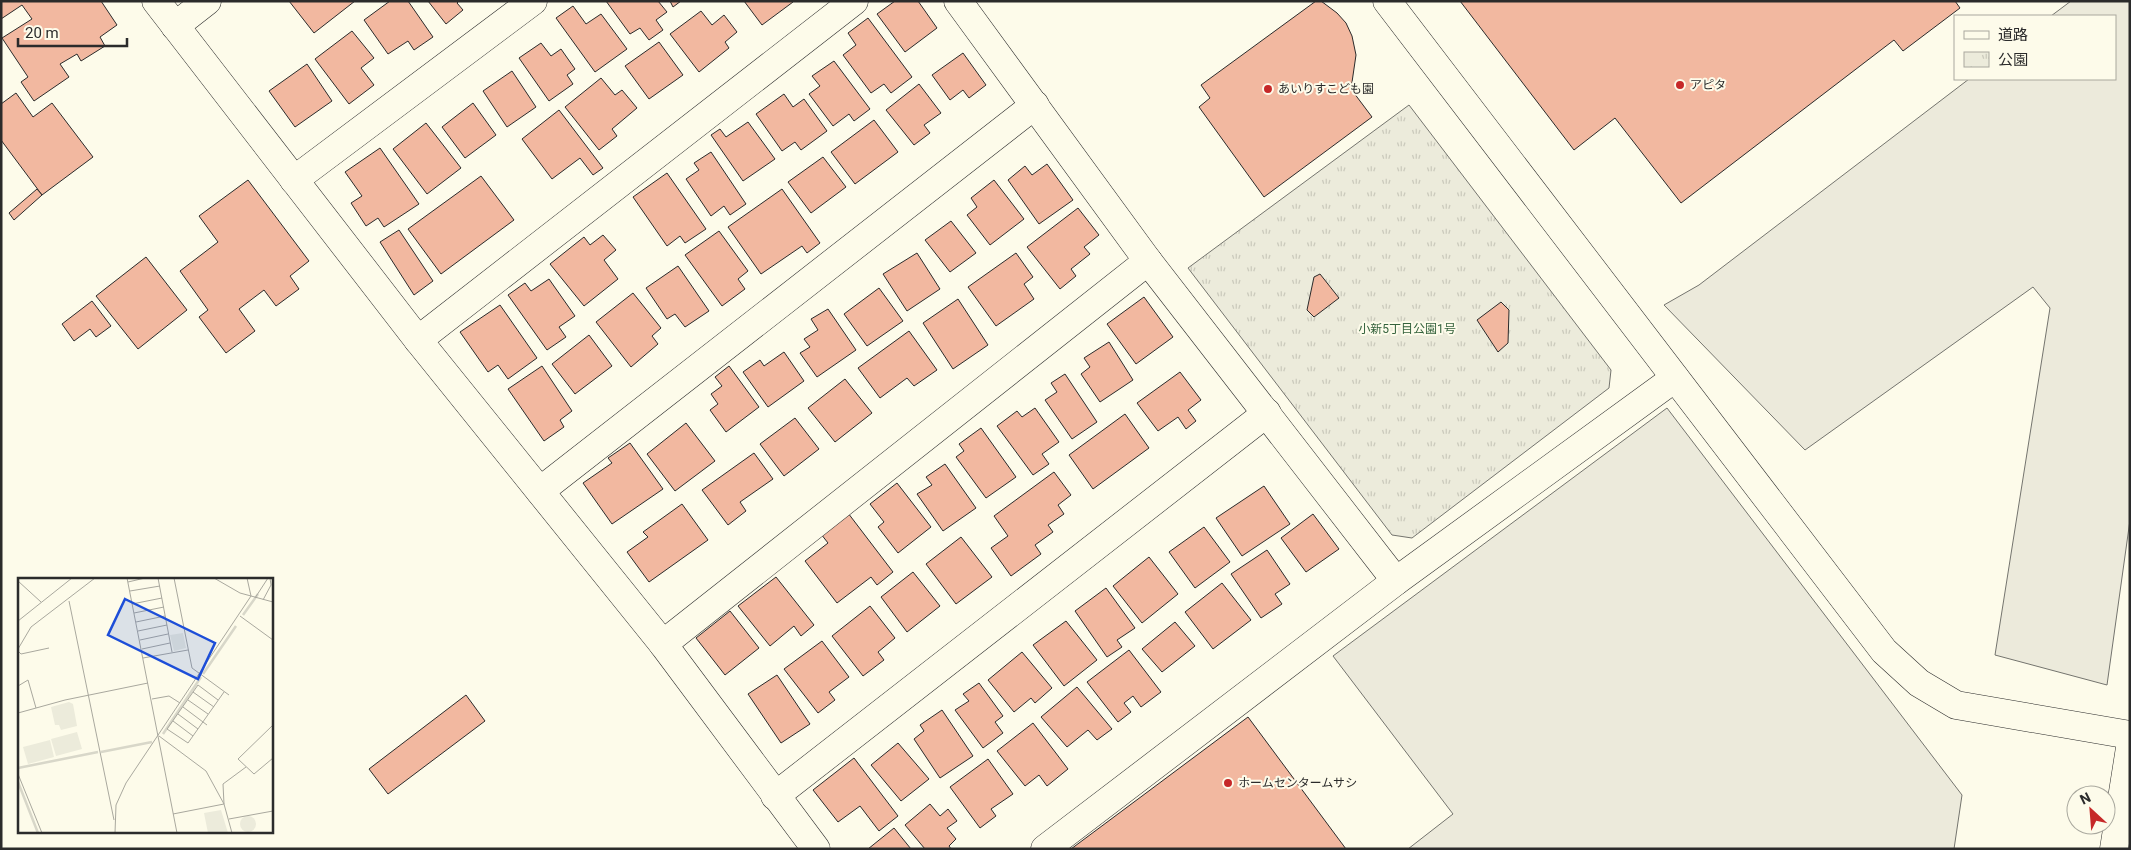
<svg xmlns="http://www.w3.org/2000/svg" width="2131" height="850" font-family="Roboto,'Noto Sans JP',sans-serif">
  <defs>
    <pattern id="park-tufts" width="24" height="20" patternUnits="userSpaceOnUse" patternTransform="scale(1.25)"><rect width="24" height="20" fill="#ecebdb"/><path d="M3 7l-1-3M5 7V3M7 7l1-3M15 17l-1-3M17 17v-4M19 17l1-3" fill="none" stroke="#cbcabc"/></pattern>
  </defs>
  <rect width="100%" height="100%" fill="#fdfbea"/>
  <polygon fill="url(#park-tufts)" stroke="#74746e" points="1409,105 1611,370 1609,388 1412,538 1392,535 1188,268"/>
  <g fill="#eceadb" stroke="#74746e">
    <polygon points="2071,1 2130,1 2130,520 2107,685 1995,655 2050,308 2033,287 1805,450 1664,305 1699,285 1969,79 2115,79 2115,16 2051,16"/>
    <polygon points="1667,408 1962,795 1954,849 1408,849 1453,814 1333,656"/>
  </g>
  <g fill="#f2b8a0" stroke="#2b2b2b">
    <polygon points="1,1 101,1 117,25 100,37 105,46 81,61 77,54 60,64 69,77 34,101 21,82 28,77 2,38 32,19 22,5 1,19"/>
    <polygon points="289,1 355,1 314,33"/>
    <polygon points="390,1 408,1 433,37 414,50 408,41 388,54 364,20"/>
    <polygon points="428,1 459,1 457,3 463,10 446,24"/>
    <polygon points="606,1 658,1 667,12 656,20 663,30 649,40 640,28 630,34"/>
    <polygon points="670,1 681,1 673,7"/>
    <polygon points="744,1 793,1 793,2 762,25"/>
    <polygon points="895,1 918,1 937,28 905,52 877,14"/>
    <polygon points="1316,1 1321,1 1337,13 1346,23 1352,36 1356,55 1351,89 1372,117 1264,197 1199,107 1210,98 1201,85"/>
    <polygon points="1460,1 1955,1 1960,8 1903,51 1894,40 1681,203 1615,118 1574,150"/>
    <polygon points="573,6 586,24 601,14 627,49 595,72 556,18"/>
    <polygon points="701,11 712,25 724,15 737,32 725,42 729,48 699,72 670,34"/>
    <polygon points="868,18 912,77 891,93 884,84 871,93 843,55 856,45 848,33"/>
    <polygon points="352,31 374,58 361,68 374,85 349,104 315,59"/>
    <polygon points="659,42 683,75 649,99 625,66"/>
    <polygon points="541,43 551,56 561,49 575,69 567,75 573,84 549,101 519,58"/>
    <polygon points="963,53 986,85 969,98 963,90 950,100 932,75"/>
    <polygon points="834,61 870,109 854,121 849,114 833,126 809,94 820,86 812,76"/>
    <polygon points="307,64 332,101 295,127 269,91"/>
    <polygon points="512,71 536,107 507,127 483,91"/>
    <polygon points="601,78 615,95 622,90 637,108 612,129 617,136 599,150 565,107"/>
    <polygon points="919,84 941,113 924,125 930,133 914,145 886,110"/>
    <polygon points="16,93 33,117 52,103 93,157 42,195 1,140 1,104"/>
    <polygon points="784,94 793,107 804,99 827,131 801,150 795,142 782,151 756,114"/>
    <polygon points="473,103 496,135 465,158 442,127"/>
    <polygon points="559,110 603,168 593,175 580,158 552,179 522,139"/>
    <polygon points="874,120 898,152 855,184 831,152"/>
    <polygon points="748,122 775,159 743,181 711,135 720,129 726,137"/>
    <polygon points="426,123 461,168 427,194 393,149"/>
    <polygon points="380,148 419,204 384,227 378,218 366,226 351,203 362,196 345,172"/>
    <polygon points="711,152 746,204 730,215 724,206 711,216 686,179 699,170 694,163"/>
    <polygon points="823,157 846,187 811,213 788,182"/>
    <polygon points="1047,164 1073,200 1039,224 1008,180 1025,166 1032,175"/>
    <polygon points="667,173 706,229 685,243 680,236 667,246 633,197"/>
    <polygon points="481,176 514,220 441,274 408,229"/>
    <polygon points="248,180 309,261 290,276 299,289 276,306 264,290 239,309 255,331 226,353 199,317 208,310 180,271 218,242 199,216"/>
    <polygon points="994,180 1024,219 990,245 967,215 977,207 971,198"/>
    <polygon points="37,189 42,195 14,220 9,213"/>
    <polygon points="782,189 820,243 807,253 802,246 761,274 728,227"/>
    <polygon points="1078,208 1099,235 1084,247 1090,254 1071,269 1076,276 1060,289 1027,247"/>
    <polygon points="951,221 976,253 950,272 925,240"/>
    <polygon points="399,230 433,281 414,295 380,242"/>
    <polygon points="719,231 748,271 738,279 745,289 722,306 685,255"/>
    <polygon points="603,235 616,250 604,260 618,279 584,306 550,264 584,237 590,245"/>
    <polygon points="917,253 940,289 907,311 883,274"/>
    <polygon points="1016,253 1033,277 1024,284 1034,299 996,326 968,287"/>
    <polygon points="146,257 187,310 138,349 96,296"/>
    <polygon points="678,266 709,311 685,327 675,314 667,319 646,288"/>
    <polygon points="1320,274 1339,298 1314,317 1307,310 1314,277"/>
    <polygon points="549,279 575,316 559,327 566,337 547,350 508,295 525,283 531,291"/>
    <polygon points="879,288 903,321 867,346 844,314"/>
    <polygon points="633,293 661,328 652,336 658,344 631,367 596,322"/>
    <polygon points="1144,297 1173,337 1136,364 1107,324"/>
    <polygon points="958,299 988,345 953,369 923,323"/>
    <polygon points="92,301 111,326 96,337 90,329 74,341 62,324"/>
    <polygon points="1501,302 1509,310 1508,343 1498,352 1477,320"/>
    <polygon points="500,305 537,358 508,379 498,365 488,372 460,332"/>
    <polygon points="828,309 856,350 817,377 800,353 810,347 804,339 818,330 811,319"/>
    <polygon points="909,331 937,370 914,386 907,378 880,398 858,368"/>
    <polygon points="589,335 612,366 575,394 552,364"/>
    <polygon points="1109,342 1133,380 1100,402 1081,374 1090,367 1084,358"/>
    <polygon points="784,352 804,381 768,407 743,372 760,360 764,366"/>
    <polygon points="542,366 572,411 560,420 564,427 544,441 508,389"/>
    <polygon points="729,366 759,407 726,432 710,410 718,404 711,394 722,386 715,377"/>
    <polygon points="1180,372 1201,400 1188,410 1196,421 1186,429 1178,417 1158,431 1137,403"/>
    <polygon points="1065,374 1097,422 1072,439 1045,400 1057,392 1051,383"/>
    <polygon points="845,379 872,413 835,442 808,408"/>
    <polygon points="1035,408 1059,442 1042,454 1049,464 1033,475 997,426 1017,411 1022,417"/>
    <polygon points="1125,414 1149,448 1093,489 1069,455"/>
    <polygon points="795,418 819,449 784,476 760,444"/>
    <polygon points="686,423 715,461 675,491 647,454"/>
    <polygon points="981,428 1016,477 986,498 956,457 964,451 959,444"/>
    <polygon points="630,443 663,489 612,524 583,483 612,463 608,458"/>
    <polygon points="754,453 773,479 740,502 746,511 728,525 702,490"/>
    <polygon points="945,464 976,508 943,531 917,494 932,485 926,477"/>
    <polygon points="1054,472 1071,495 1058,505 1064,514 1048,525 1053,532 1035,545 1041,554 1011,576 991,548 1008,536 994,516"/>
    <polygon points="897,483 931,527 898,553 878,527 884,522 870,504"/>
    <polygon points="1264,486 1290,524 1242,556 1216,518"/>
    <polygon points="682,504 708,540 649,582 627,552 648,537 643,532"/>
    <polygon points="848,513 893,572 877,585 871,577 837,603 805,561 828,543 821,534"/>
    <polygon points="1313,514 1339,549 1306,572 1281,538"/>
    <polygon points="1204,527 1230,562 1195,588 1169,552"/>
    <polygon points="961,537 992,577 956,604 926,564"/>
    <polygon points="1267,550 1290,584 1275,594 1282,604 1261,618 1231,574"/>
    <polygon points="1149,557 1178,594 1142,623 1113,586"/>
    <polygon points="913,572 940,606 907,632 881,597"/>
    <polygon points="776,577 814,625 801,636 794,626 770,646 738,606"/>
    <polygon points="1222,583 1251,620 1213,649 1185,612"/>
    <polygon points="1106,588 1135,628 1117,640 1122,647 1107,657 1075,611"/>
    <polygon points="870,606 895,638 878,652 884,660 863,676 832,636"/>
    <polygon points="730,611 759,648 725,675 696,638"/>
    <polygon points="1066,621 1097,660 1064,686 1033,645"/>
    <polygon points="1175,622 1195,646 1162,672 1142,649"/>
    <polygon points="822,641 849,677 829,692 835,700 818,713 784,669"/>
    <polygon points="1129,650 1161,692 1141,707 1133,696 1124,703 1131,712 1118,722 1087,682"/>
    <polygon points="1022,652 1052,688 1035,703 1031,698 1014,712 988,680"/>
    <polygon points="777,675 810,724 781,743 748,694"/>
    <polygon points="979,683 1003,716 995,722 1003,733 983,748 955,710 969,701 963,694"/>
    <polygon points="1077,687 1112,729 1097,740 1088,730 1067,747 1041,717"/>
    <polygon points="466,695 485,721 388,794 369,769"/>
    <polygon points="942,710 973,756 940,778 914,739 924,731 920,725"/>
    <polygon points="1248,717 1346,849 1071,849"/>
    <polygon points="1033,723 1068,769 1047,786 1039,775 1025,786 997,751"/>
    <polygon points="898,743 929,779 901,801 871,765"/>
    <polygon points="854,758 898,816 879,831 860,806 838,822 813,790"/>
    <polygon points="988,759 1013,794 991,809 996,816 980,828 950,787"/>
    <polygon points="930,804 940,816 948,809 957,821 947,828 956,839 949,846 951,849 925,849 905,825"/>
    <polygon points="894,828 911,849 868,849"/>
  </g>
  <g fill="none" stroke-linecap="round" stroke-linejoin="round">
    <g stroke="#2b2b2b" stroke-width="29">
      <g id="minor">
        <polyline points="958,1 1148,261 1396,581"/>
        <polyline points="175,26 207,1"/>
        <polyline points="294,180 533,1"/>
        <polyline points="418,340 854,1"/>
        <polyline points="540,491 1035,105"/>
        <polyline points="663,644 1148,261"/>
        <polyline points="775,796 1267,413"/>
      </g>
    </g>
    <g stroke="#2b2b2b" stroke-width="29">
      <g id="tertiary">
        <polyline points="156,1 418,340 663,644 816,849"/>
        <polyline points="1387,1 1884,651 1919,683 1956,705 2130,735"/>
        <polyline points="1045,849 1396,581 1675,378"/>
        <polyline points="2114,849 2130,748"/>
      </g>
    </g>
    <use href="#minor" stroke="#fdfbea" stroke-width="28"/>
    <use href="#tertiary" stroke="#fdfbea" stroke-width="28"/>
  </g>
  <g fill="#c62828" stroke="#fdfbea" stroke-width="2">
    <circle cx="1680" cy="85" r="5"/>
    <circle cx="1268" cy="89" r="5"/>
    <circle cx="1228" cy="783" r="5"/>
  </g>
  <g text-anchor="middle" dominant-baseline="central" stroke-width="4" stroke-linejoin="round" paint-order="stroke">
    <g font-size="12" fill="#2b2b2b" stroke="#fdfbea" text-anchor="start">
      <text x="1690" y="85">アピタ</text>
      <text x="1278" y="89">あいりすこども園</text>
      <text x="1238" y="783">ホームセンタームサシ</text>
    </g>
    <g font-size="12" fill="#34623c" stroke="#fdfbea">
      <text x="1407" y="329">小新5丁目公園1号</text>
    </g>
  </g>
  <g transform="translate(18 578)">
    <rect width="255" height="255" fill="#fdfbea"/>
    <path d="M165,55L168,70L156,73L152,57Z" fill="#ecebdb"/>
    <path d="M222 246a8 8 0 1 1 16 0a8 8 0 1 1-16 0Z" fill="#ecebdb"/>
    <path d="M51,124L55,126L59,148L43,152L41,147H37L33,129ZM59,154L64,171L38,178L33,161ZM32,162L36,179L10,186L5,169ZM203,232L210,255H190L186,235Z" fill="#ecebdb"/>
    <path fill="none" stroke="#d8d7c9" stroke-width="2.5" d="M225,37L240,16M185,96L218,48M145,156L183,99M83,174L134,164M0,190L80,174M0,204L20,255"/>
    <path fill="none" stroke="#a9a89e" stroke-width="1" d="M109,0L159,255M140,0L154,74M156,0L174,90L211,117M196,0L222,15L255,24M229,0L233,18M0,3L23,24M110,4L127,0M112,13L142,8M237,20L250,0M245,22L253,7L252,0M51,23L96,242M114,26L144,20M116,35L146,29M222,38L255,62M0,43L54,0M118,44L147,38M120,53L149,47M122,62L150,56M0,71L13,49L77,0M124,71L152,65M0,73L3,76L31,70M125,80L170,72M0,108L10,102L18,130M175,114L196,129M134,121L151,118L162,125M170,122L190,136M200,122L180,107L149,151L170,165L206,114M165,129L189,147M0,135L47,122L130,105M160,136L180,151M155,143L175,158M255,147L220,181L236,196L255,180M141,158L188,193L206,226L214,255M0,196L24,255M155,236L206,226L205,206L228,189M211,241L255,233M97,255L98,227L108,205L233,18"/>
    <path fill="#1d4ed8" fill-opacity="0.15" stroke="#1d4ed8" stroke-width="2.5" d="M107,21L197,65L180,101L90,57Z"/>
    <rect width="255" height="255" fill="none" stroke="#2b2b2b" stroke-width="2.5"/>
  </g>
  <rect width="2131" height="850" fill="none" stroke="#2b2b2b" stroke-width="5"/>
  <rect x="1954" y="15" width="162" height="65" fill="#fdfbea" stroke="#a9a89e"/>
  <rect x="1964" y="31" width="25" height="8" fill="#fdfbea" stroke="#a9a89e"/>
  <text x="1998" y="40" font-size="15" fill="#2b2b2b">道路</text>
  <rect x="1964" y="52" width="25" height="15" fill="url(#park-tufts)" stroke="#a9a89e"/>
  <text x="1998" y="65" font-size="15" fill="#2b2b2b">公園</text>
  <g transform="translate(2091 810) rotate(334)"><circle r="24" fill="#fdfbea" stroke="#a9a89e"/>
  <path d="M0-4L9 19L0 12L-9 19Z" fill="#c62828"/>
  <text y="-8" font-size="14" font-weight="bold" text-anchor="middle" fill="#2b2b2b">N</text>
  </g>
  <path d="M18 38v8h109v-8" fill="none" stroke="#2b2b2b" stroke-width="2.5"/>
  <text x="25" y="38" font-size="15" fill="#2b2b2b" stroke="#fdfbea" stroke-width="4" paint-order="stroke">20 m</text>
</svg>
